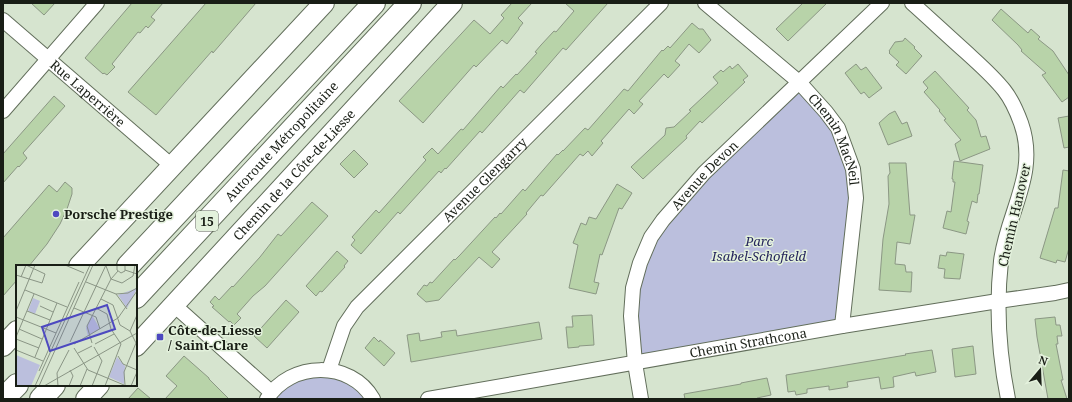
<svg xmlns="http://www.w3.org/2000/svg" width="1072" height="402" font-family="'Noto Serif',serif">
  <rect width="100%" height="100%" fill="#d6e4cf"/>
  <g fill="#bbbfdd">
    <polygon points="799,82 826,112 853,169 842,326 635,363 631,316 651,237"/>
    <polygon points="329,370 373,399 267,399 271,392"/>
  </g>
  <g fill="#b8d3a9" stroke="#8b9784">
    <polygon points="31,3 55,3 44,15"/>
    <polygon points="132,3 163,3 151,17 155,20 148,28 146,26 140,33 138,32 112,64 115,67 107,75 104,73 103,74 85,58"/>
    <polygon points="206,3 256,3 213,53 212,51 156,115 128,92"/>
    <polygon points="512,3 532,3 518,18 523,23 519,28 519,29 507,44 502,40 476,67 474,65 423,123 399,101 474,20 490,34 504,18 501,15"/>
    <polygon points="565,3 608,3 566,50 563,48 524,93 520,90 482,133 480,131 446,169 445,168 441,173 439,171 400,214 398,212 361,254 351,245 355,240 352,237 376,210 379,213 426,160 423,157 432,148 438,154 461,129 463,130 501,86 503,88 516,74 517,75 537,53 535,52 541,45 554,31 556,32 574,11"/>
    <polygon points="803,3 827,3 788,41 776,29"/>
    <polygon points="1001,9 1028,33 1031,29 1040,37 1038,39 1053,51 1069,75 1069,97 1062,102 1042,75 1046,73 1021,51 1022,50 1018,45 992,20"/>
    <polygon points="692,23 699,29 703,29 711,40 699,53 689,44 675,61 680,65 668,78 664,74 639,101 643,104 634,114 629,109 601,141 603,143 592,156 588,151 583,156 580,154 543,196 541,195 526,213 527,214 492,252 500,259 492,268 479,257 439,300 426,302 417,294 424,285 427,286 430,282 432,283 454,259 455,260 460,255 495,217 496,218 500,213 501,214 523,189 525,191 557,154 558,155 563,150 563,151 585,128 588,130 624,89 628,91 662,50 663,51 668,46 670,48"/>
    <polygon points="905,38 915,47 914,48 922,56 906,74 896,65 899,62 889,53 890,52 889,51 895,42 903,41"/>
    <polygon points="738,64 748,76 743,80 745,82 702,123 700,121 686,136 687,138 643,179 631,167 665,135 666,128 674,127 691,111 689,110 718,83 713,77 721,70 723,72 730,66 732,69"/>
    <polygon points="856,64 861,70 866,67 882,88 869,98 864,92 861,94 845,73"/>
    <polygon points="935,71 969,108 967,110 976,120 981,137 986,136 990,149 960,161 955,144 961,140 944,120 946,119 939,111 940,110 924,92 928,88 923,82"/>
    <polygon points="54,96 65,106 23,153 27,158 19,167 18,166 3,183 3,154"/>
    <polygon points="895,111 902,124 907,122 912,136 888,145 879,123 889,114"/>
    <polygon points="1069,116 1069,147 1064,148 1058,118"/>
    <polygon points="354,150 368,164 354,178 340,164"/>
    <polygon points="954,161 983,165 979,194 978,194 977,203 972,201 967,221 969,222 966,234 943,228 947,211 951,212 955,182 953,182 953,179 952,179"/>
    <polygon points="889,163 906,163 910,215 915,215 910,244 897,242 895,264 905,265 906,272 912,272 911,292 879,290 883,239 889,204 888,176 890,173"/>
    <polygon points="1063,170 1069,171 1069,248 1065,262 1057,260 1056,263 1040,258 1055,208 1058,208"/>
    <polygon points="65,182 72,188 72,194 67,209 60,224 47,244 29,266 17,266 17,280 3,296 3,238 49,185 57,192"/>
    <polygon points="617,184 632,193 622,209 619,208 602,255 600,254 594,282 599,283 596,294 569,288 578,245 573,243 581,223 586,225 589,217 596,219"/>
    <polygon points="312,202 328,216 265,286 253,296 237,314 241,318 234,325 230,321 229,322 212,307 214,306 210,302 215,296 219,300 232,286 233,287 260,257 278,234 281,236"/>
    <polygon points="337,251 348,261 344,266 345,267 322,292 320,291 316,296 306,286"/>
    <polygon points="947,252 964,254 960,279 944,278 945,269 938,268 940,255 946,256"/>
    <polygon points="286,300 299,312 267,348 254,336"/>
    <polygon points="592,315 594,345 579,346 579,347 568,348 566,327 573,327 572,316"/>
    <polygon points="1055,317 1056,325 1060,325 1062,336 1057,336 1058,344 1056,344 1063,380 1061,380 1067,399 1048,399 1037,337 1035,319"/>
    <polygon points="539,322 542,339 411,362 407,335 419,333 420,341 442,337 441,332 456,330 457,336"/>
    <polygon points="374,337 379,342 380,340 395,353 384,366 365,348"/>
    <polygon points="973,346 976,374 955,377 952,349"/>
    <polygon points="932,350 936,372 916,376 915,372 893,377 894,387 881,389 879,377 847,382 848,387 829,390 829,386 807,389 807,393 796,395 795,391 788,392 786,375 906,355 905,354"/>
    <polygon points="184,356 209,378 209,379 229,399 165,399 177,386 166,376"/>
    <polygon points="767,378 771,395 757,398 758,399 685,399 684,394 741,384 741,383"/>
    <polygon points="138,388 151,399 128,399"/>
  </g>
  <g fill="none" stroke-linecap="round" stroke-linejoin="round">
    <g stroke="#626e5b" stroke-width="16">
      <g id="street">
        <path id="s1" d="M705,3L799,82L826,112L838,128L853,169L856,198L842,326"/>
        <path d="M912,3C930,19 948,36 966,52C979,64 993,76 1004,90C1012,100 1017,112 1021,123C1039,174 1007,212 1001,261C996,306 999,354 1008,399"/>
        <path id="s2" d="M3,20L172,166"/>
        <polyline points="3,111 97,3"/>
        <polyline points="174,305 271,392"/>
        <path id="s3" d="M329,370L344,326L357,307L661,3"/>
        <path d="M267,399C290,361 351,360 373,399"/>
        <path id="s4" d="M428,399L842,326L998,301L1055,293L1069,290"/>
        <path id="s5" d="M641,399L635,363L631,316L633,288L640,263L651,237L663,220L704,173L882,3"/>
      </g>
    </g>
    <g stroke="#626e5b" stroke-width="22">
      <g id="secondary">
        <polyline points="79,266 324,3"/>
        <polyline points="3,346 17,331"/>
        <path id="s6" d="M136,346L452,3"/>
        <polyline points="86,399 99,385"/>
      </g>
    </g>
    <g stroke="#626e5b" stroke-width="24">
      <g id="highway">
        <polyline points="128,266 374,3"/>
        <path id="s7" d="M136,297L410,3"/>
        <polyline points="3,399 17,385"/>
        <polyline points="41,399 54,385"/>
      </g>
    </g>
    <use href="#street" stroke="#fff" stroke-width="14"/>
    <use href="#secondary" stroke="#fff" stroke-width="20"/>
    <use href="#highway" stroke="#fff" stroke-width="22"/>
  </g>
  <g fill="#4d49c0" stroke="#e3f1dc" stroke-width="1.5">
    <circle cx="56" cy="214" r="4"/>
    <rect x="156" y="333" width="8" height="8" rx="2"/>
  </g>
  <g text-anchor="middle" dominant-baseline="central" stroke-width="3" stroke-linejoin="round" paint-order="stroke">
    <rect fill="#e3f1dc" stroke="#565d51" stroke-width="1" x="196" y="211" width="22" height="20" rx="3"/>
    <g font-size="12" font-weight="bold" fill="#191e16">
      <text x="207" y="221">15</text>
    </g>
    <g font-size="13" fill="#191e16" stroke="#e3f1dc">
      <text stroke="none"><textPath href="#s2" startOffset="112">Rue Laperrière</textPath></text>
      <text stroke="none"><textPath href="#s7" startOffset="213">Autoroute Métropolitaine</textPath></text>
      <text stroke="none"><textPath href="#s1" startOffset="192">Chemin MacNeil</textPath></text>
      <text stroke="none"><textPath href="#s6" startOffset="233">Chemin de la Côte-de-Liesse</textPath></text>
      <text stroke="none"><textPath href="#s5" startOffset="248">Avenue Devon</textPath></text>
      <text stroke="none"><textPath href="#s3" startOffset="250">Avenue Glengarry</textPath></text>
      <text transform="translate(1014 215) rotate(-77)">Chemin Hanover</text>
      <text stroke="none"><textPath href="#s4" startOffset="325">Chemin Strathcona</textPath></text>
    </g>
    <g font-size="13" font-weight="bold" fill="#191e16" stroke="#e3f1dc" text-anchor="start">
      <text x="64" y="214">Porsche Prestige</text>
      <text x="168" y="330">Côte-de-Liesse<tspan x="168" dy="15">/ Saint-Clare</tspan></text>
    </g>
    <g font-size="13" font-style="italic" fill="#27275e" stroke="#e3f1dc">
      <text x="759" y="241">Parc<tspan x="759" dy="15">Isabel-Schofield</tspan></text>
    </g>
  </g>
  <g transform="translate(16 265)">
    <rect width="121" height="121" fill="#d6e4cf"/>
    <path d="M121,23L116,34L111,43L102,30ZM17,33L24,36L19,49L12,46ZM76,50L84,64L72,71L70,63ZM0,90L24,100L15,121L0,120ZM101,92L109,101L108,119L93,112Z" fill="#bbbfdd"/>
    <path fill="none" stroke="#8a9585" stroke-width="1" d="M49,0L68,8M101,0V5L105,8L109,6V0M90,1L95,14L106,18L117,11L119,0M109,5L121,9M0,10L26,18L29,9L10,0M5,12L10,0M70,17L100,29L111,44M9,25L51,42M100,29L112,28L121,23M85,34L97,40L104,60L114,66M24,41L37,47M58,43L80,52L84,64M80,43L91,49L95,64L105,79L89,121M0,46L19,0M11,46L34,55M0,52L40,68M3,64L26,74M0,72L18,29M0,74L23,83M54,77L90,0M76,78L71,61L95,14L102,6M58,79L102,53L121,26M79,79L98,69M58,83L72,105L108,120M0,85L27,96M62,88L76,81M102,91L107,99L121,105M19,92L41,38M23,106L63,17M109,120L108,107L120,78L114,66L121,50M19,121L74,0M23,121L77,0M28,121L121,68M42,121L41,108L53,85M53,121L57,111L54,105M64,121L71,104M76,121L86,96L78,82M115,121L121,107"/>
    <path fill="#4d49c0" fill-opacity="0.15" stroke="#4d49c0" stroke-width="2" d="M91,40L99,64L34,86L26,62Z"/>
    <rect width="121" height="121" fill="none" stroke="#191e16" stroke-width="2"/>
  </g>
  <rect width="1072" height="402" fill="none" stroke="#191e16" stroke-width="8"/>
  <g transform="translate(1040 370) rotate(19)" stroke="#e3f1dc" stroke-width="3" paint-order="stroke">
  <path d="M0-3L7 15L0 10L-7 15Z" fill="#191e16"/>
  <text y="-6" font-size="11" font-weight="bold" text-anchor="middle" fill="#191e16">N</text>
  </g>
</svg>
